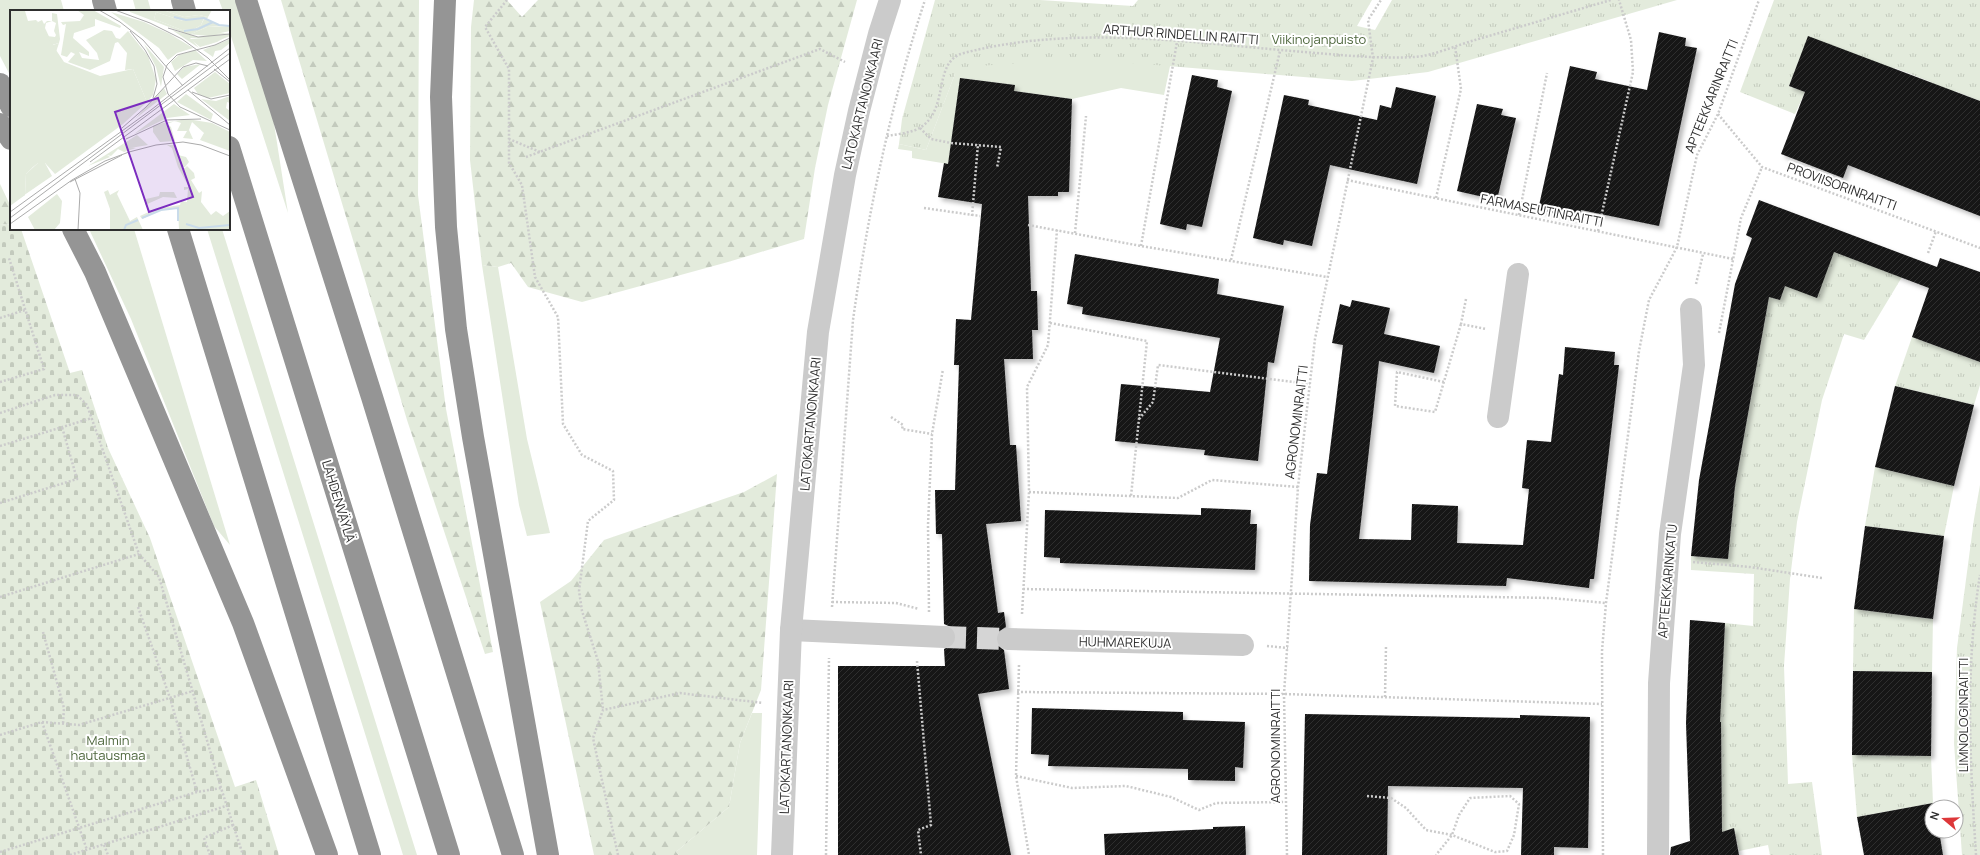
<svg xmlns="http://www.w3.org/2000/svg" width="1980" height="855" font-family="Manrope,sans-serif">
  <defs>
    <pattern id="forest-firs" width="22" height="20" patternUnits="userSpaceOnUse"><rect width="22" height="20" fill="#e3ebdc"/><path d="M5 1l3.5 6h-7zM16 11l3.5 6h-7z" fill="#c3cabd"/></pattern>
    <pattern id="cemetery-stones" width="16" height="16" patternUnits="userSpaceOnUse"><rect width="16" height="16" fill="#e3ebdc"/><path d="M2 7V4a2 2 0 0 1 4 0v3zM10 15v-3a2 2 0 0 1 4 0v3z" fill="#c3cabd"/></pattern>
    <pattern id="park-tufts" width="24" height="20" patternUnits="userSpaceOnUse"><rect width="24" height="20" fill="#e3ebdc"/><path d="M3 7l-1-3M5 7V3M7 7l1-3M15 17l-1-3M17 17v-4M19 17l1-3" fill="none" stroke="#c3cabd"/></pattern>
    <pattern id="building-hatch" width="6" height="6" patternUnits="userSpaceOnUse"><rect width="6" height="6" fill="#151515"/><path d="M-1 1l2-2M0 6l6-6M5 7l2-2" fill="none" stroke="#2f2f2f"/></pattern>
    <filter id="shadow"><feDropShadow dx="3.5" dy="3.5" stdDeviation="2" flood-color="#0004"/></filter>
  </defs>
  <rect width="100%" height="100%" fill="#fff"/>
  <g fill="#e3ebdc">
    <polygon points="0,0 61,0 64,11 11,11 11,77 0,56"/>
    <polygon points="133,0 148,0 151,11 136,11"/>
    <polygon points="219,0 236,0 272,111 288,213 229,30 229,11 223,11"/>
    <polygon points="1174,47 1164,95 1121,88 1072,99 1014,91 1014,85 961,78 948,164 912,158 912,151 898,149 899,144 926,150 958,66"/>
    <polygon points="89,229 134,229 230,545 214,526 131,319"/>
    <polygon points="207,229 222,229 417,855 403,855"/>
    <polygon points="482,265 498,267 527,439 550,533 527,536 519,505"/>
    <polygon points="752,713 762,713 757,855 679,855 676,852 729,807 740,743"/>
  </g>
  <g fill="url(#forest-firs)">
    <polygon points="281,0 419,0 418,195 446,409 493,652 485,654 407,420"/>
    <polygon points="474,0 507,0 522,17 538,0 857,0 828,105 815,168 804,239 728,262 582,302 528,287 511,263 498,267 482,265 470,160 471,27"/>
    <polygon points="0,184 11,207 11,225 0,224"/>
    <polygon points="777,474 761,690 740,743 729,807 676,852 679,855 594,855 540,602 571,581 604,540 744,492"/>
  </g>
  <polygon fill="url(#cemetery-stones)" points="0,224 11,225 11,229 21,229 70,373 82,370 108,448 150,538 235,787 256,780 279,855 0,855"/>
  <g fill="url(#park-tufts)">
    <polygon points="935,0 1040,0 1133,6 1138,0 1372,0 1357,26 1375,30 1392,0 1677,0 1428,72 1352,81 1119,62 1020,63 978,66 962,70 955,74 926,150 899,144 902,119"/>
    <polygon points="1774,0 1980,0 1980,101 1955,91 1943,121 1919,112 1931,82 1895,68 1882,102 1808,37 1789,86 1805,92 1795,114 1740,92"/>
    <polygon points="1834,252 1902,277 1864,340 1844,334 1822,400 1797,522 1790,579 1784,666 1788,784 1812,782 1822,855 1770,855 1768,845 1739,851 1734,829 1722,832 1721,723 1715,722 1720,711 1725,623 1753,626 1754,574 1691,570 1691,556 1728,559 1735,486 1769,297 1780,300 1785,286"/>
    <polygon points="1912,337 1980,362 1980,385 1974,405 1895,386"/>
    <polygon points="1875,467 1954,486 1944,536 1865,526"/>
    <polygon points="1980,485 1980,855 1962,855 1954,743 1957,648 1974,519"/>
    <polygon points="1854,609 1933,619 1932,672 1853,671"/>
    <polygon points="1852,755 1931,756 1933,803 1857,817"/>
  </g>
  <g fill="url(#building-hatch)" filter="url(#shadow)">
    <polygon points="1659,32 1686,38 1685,46 1697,48 1659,226 1581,210 1579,219 1538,210 1570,66 1597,72 1595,79 1647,90"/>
    <polygon points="1808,36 1980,101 1980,216 1848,165 1843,178 1781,154 1805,92 1789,86"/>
    <polygon points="1192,75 1218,80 1217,87 1232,91 1202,227 1187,224 1186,230 1160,224"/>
    <polygon points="960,78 1015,85 1014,91 1072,99 1069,192 1058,192 1058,196 1028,196 1031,291 1037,291 1038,330 1032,330 1033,359 1004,359 1010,445 1016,445 1021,521 986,524 998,613 1004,612 1006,627 998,632 996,639 997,645 1004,650 1009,689 978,694 1011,855 838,855 838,666 945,666 944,649 954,644 956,638 955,632 951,627 944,624 942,534 936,534 935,490 955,490 959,365 954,365 956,319 971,320 982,204 938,197 944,163 948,164"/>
    <polygon points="1396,87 1436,96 1417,184 1330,165 1312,246 1284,240 1283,245 1253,238 1284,95 1309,100 1308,105 1377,120 1380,105 1391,108"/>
    <polygon points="1477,104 1503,109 1501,115 1516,118 1497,200 1457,191"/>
    <polygon points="1759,200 1937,267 1940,258 1980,272 1980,362 1912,337 1929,288 1834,252 1817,298 1785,286 1780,300 1769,297 1735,486 1728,559 1691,556 1699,480 1735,284 1752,238 1746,235"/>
    <polygon points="1075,254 1219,279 1217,294 1284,306 1274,363 1268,362 1258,461 1204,455 1205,450 1115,441 1121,384 1210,392 1220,338 1082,314 1083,307 1067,304"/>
    <polygon points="1352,300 1390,308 1384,334 1440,346 1434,373 1379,361 1359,539 1411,540 1412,504 1458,506 1457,543 1523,545 1529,489 1522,488 1527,440 1551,442 1559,374 1563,375 1565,347 1615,352 1614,365 1619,365 1594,579 1590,579 1589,588 1507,578 1506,586 1309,581 1310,525 1317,473 1327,474 1343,345 1332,343 1340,304 1350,307"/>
    <polygon points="1895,386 1974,405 1954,486 1875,467"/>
    <polygon points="1201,508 1251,510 1250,524 1257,524 1255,570 1060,563 1060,558 1044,557 1045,510 1201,515"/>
    <polygon points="1865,526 1944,536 1933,619 1854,609"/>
    <polygon points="1690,620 1725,623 1720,722 1721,722 1722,832 1734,828 1739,855 1670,855 1671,847 1690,841 1686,723"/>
    <polygon points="1853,671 1932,672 1931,756 1852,755"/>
    <polygon points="1032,708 1183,712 1183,720 1245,722 1243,768 1235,767 1235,781 1188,780 1188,769 1048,766 1049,755 1031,754"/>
    <polygon points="1305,714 1520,718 1520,715 1590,717 1588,848 1554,847 1554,855 1521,855 1523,788 1388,786 1387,855 1302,855"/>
    <polygon points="1933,803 1932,831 1939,831 1943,855 1864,855 1857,817"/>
    <polygon points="1245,826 1246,855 1105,855 1104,834 1213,829 1213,827"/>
  </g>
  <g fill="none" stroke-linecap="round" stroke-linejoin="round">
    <polyline stroke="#d5d5d5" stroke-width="22" stroke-dasharray="22 11" stroke-linecap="butt" points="944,637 1008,639"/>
    <g stroke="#cbcbcb" stroke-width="2.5" stroke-dasharray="2 2" stroke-linecap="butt">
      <polyline points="507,0 485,27 509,69 509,139"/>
      <polyline points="1718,114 1762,167 1980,248"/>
      <polyline points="920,128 931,139 951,143 1001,147 997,168"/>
      <path d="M887,136C898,134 912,133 921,127C950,108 932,61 964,53C1075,24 1192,43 1304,52C1341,55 1378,59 1414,57C1433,56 1457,45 1475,40C1520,27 1566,13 1611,0"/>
      <polyline points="540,152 509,139 509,163 522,185 535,277 558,317 563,424 582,455 613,471 614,500 588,521 579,591 582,611 598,661 603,710"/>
      <polyline points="526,157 820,49 845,62"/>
      <polyline points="1347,180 1733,259"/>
      <polyline points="1436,198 1461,89 1455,46"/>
      <polyline points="924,208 980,216"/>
      <polyline points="1519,215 1547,73"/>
      <polyline points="972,216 978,144"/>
      <polyline points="1028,225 1141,246 1327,277"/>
      <polyline points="1598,231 1633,72 1631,40 1619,0"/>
      <polyline points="1075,233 1086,116"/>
      <polyline points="1141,246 1177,42"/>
      <polyline points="1928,253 1936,231"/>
      <polyline points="1231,260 1280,51"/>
      <polyline points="1696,284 1703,254"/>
      <polyline points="1466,299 1461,324 1486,329"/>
      <polyline points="0,318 25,310"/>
      <polyline points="1050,323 1147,341 1131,496"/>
      <polyline points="1719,333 1741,218 1762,167"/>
      <polyline points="0,382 44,369 9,258"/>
      <polyline points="1444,382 1397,372 1395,406 1435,412 1461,324"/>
      <polyline points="0,413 55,395 77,395 87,405 139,554 159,577 221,788 243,855"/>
      <polyline points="891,417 903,425 902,429 932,434"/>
      <polyline points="1139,419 1153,402 1158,365 1310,384"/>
      <polyline points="0,446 92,418"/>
      <polyline points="1029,492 1178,498 1212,480 1298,487"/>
      <polyline points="0,503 77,479 62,427"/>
      <polyline points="1693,562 1750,567 1822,578"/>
      <polyline points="1023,589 1551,598 1606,603"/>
      <polyline points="0,597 139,554"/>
      <polyline points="832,602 896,603 919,609"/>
      <polyline points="138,607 170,698 197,792"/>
      <path d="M832,607L853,320C868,212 891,103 925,0"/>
      <polyline points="929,612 928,525 932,434 943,369"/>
      <polyline points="1022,614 1029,492 1027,387 1048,345 1057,230"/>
      <polyline points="43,632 64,708 63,724"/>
      <polyline points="1267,646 1288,648"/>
      <polyline points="917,661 931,825 918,830 921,855"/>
      <polyline points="1019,665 1016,776 1029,855"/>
      <polyline points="1017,692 1284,694 1602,704"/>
      <polyline points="1385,697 1386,646"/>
      <polyline points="42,722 87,850"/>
      <polyline points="0,735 42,722 79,725 193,691"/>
      <polyline points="1016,776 1072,788 1126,786 1171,797 1199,810 1216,803 1285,802"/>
      <polyline points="1367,796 1391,798 1406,808 1426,830 1452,835 1495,852 1507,851 1514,835 1519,804 1510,796 1470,798 1459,815 1452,835 1436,855"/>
      <polyline points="104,845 108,855"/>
      <polyline points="0,852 197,792 221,788"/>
      <polyline points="70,855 226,806"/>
      <polyline points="210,855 204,838 233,825"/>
      <polyline points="618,855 593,738 603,710 680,693 763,703"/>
      <polyline points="826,855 829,658"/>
      <polyline points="1287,855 1284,694 1298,487 1315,339 1373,58 1368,20 1381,0"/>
      <polyline points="1603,855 1602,651 1606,603 1639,351 1649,300 1677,247 1697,155 1718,114 1759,0"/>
      <path d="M1976,855C1970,763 1965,667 1980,575"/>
    </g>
    <g stroke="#cbcbcb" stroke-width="22">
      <polyline points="1498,417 1518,274"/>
      <polyline points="791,630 944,637"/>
      <polyline points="1008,639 1243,645"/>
      <polyline points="782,855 791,630 818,332 845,175 859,111 879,34 890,0"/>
      <polyline points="1658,855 1659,683 1670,534 1694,365 1691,309"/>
    </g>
    <g stroke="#959595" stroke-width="22">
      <polyline points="103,0 106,11"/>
      <polyline points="182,0 185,11"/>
      <polyline points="246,0 372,397 513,855"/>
      <polyline points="445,0 441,97 446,227 456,329 473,437 548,855"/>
      <polyline points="0,84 11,106"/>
      <polyline points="0,124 11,139"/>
      <polyline points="229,147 449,855"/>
      <polyline points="73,229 95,272 243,623 327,855"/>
      <polyline points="178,229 370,855"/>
    </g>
  </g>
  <g text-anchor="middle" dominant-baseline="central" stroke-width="4" stroke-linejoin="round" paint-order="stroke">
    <g font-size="13" fill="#2e2e2e" stroke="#fff">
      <text transform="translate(1181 34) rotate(4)">ARTHUR RINDELLIN RAITTI</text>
      <text transform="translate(1711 96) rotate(-68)">APTEEKKARINRAITTI</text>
      <text transform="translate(862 104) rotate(-76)">LATOKARTANONKAARI</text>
      <text transform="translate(1842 186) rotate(20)">PROVIISORINRAITTI</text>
      <text transform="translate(1542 210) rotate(11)">FARMASEUTINRAITTI</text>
      <text transform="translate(1296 422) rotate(-83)">AGRONOMINRAITTI</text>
      <text transform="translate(810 424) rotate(-85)">LATOKARTANONKAARI</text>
      <text transform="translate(339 501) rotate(73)">LAHDENVÄYLÄ</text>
      <text transform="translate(1667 581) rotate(-85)">APTEEKKARINKATU</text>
      <text transform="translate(1125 642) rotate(1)">HUHMAREKUJA</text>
      <text transform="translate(1963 715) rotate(-90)">LIMNOLOGINRAITTI</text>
      <text transform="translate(1275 746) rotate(-90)">AGRONOMINRAITTI</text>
      <text transform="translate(786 747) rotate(-88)">LATOKARTANONKAARI</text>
    </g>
    <g font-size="13" fill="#4e673d" stroke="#fff">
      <text x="1319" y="39">Viikinojanpuisto</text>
      <text x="108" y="740">Malmin<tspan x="108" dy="15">hautausmaa</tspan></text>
    </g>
  </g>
  <g transform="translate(10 10)">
    <rect width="220" height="220" fill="#fff"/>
    <path d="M120,0H153L174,7L189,5L198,7L197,9L211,16L197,17L181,24L220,23L199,26L177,24L120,2ZM146,2L173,11L194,9L191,15L184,19L172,20L144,9ZM26,10L28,12L32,10L34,14L37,11H42L36,13L35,18L43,35L49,33L45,45ZM162,20L188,27L220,24V26L195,36L211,28H180L189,38ZM154,78L157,84L125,109ZM113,134L114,136L126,138L114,142L108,139L101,146L97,145L100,147L78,156Z" fill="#e3ebdc" fill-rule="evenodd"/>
    <path d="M67,0H83L111,16L110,18L85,9V16L64,23L63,28L79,42V46L69,42L72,48L89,50L87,43L76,30L94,20L102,21L106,28L110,29L118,21L138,46L146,69L143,85L137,92L123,59L115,60L117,43L108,32L105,33L100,51L80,60L58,52L65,44L61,42L57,47L51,45L56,14L53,15L51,12L70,11L74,5ZM153,0H202L198,7L189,5L174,7ZM101,2L134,12L160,24L183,38L167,43L158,50L149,38ZM146,2L173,11L194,8L191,15L184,19L172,20L144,9ZM42,3L47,4L50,29L49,33L42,35L37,26L45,27L46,25L44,21L46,13L42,11ZM220,16V21L206,24H181L197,17ZM211,27L212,29L207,32L190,37L180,29ZM220,29V33L211,40L205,41L203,47L193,40ZM134,34L154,57L151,77L146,57ZM185,40L197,51L183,50L165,61L161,52L169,45ZM191,54L172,69L167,64L174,57ZM205,62L220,74V83L198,88L188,84L184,78ZM176,84L203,104L201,110L167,92ZM220,86V93L217,92L216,98L220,101V111L191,89L206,91ZM164,94L180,105L157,108L124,124ZM177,109L202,113L220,122V141L190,130L194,123L182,112L179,120L183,129L173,128L177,121H167L171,113L165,111L157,114L161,117L165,131L150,132L143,122V116L148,114ZM127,125L138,135L120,138L114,136L113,134ZM28,153H35L42,166L7,190L15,185L16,164Z" fill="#e3ebdc"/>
    <path d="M0,0L15,1L18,11L26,10L54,52L90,66L123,59L137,92L113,114L45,164L35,153H28L23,157L16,164L15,185L0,196Z" fill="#e3ebdc"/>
    <path d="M157,135H166L168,145L176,147L179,152L175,157H171L175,158L177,156L184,163L185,168L181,170L189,183L192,181L191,192L201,205L206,201L213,206L220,201V220H165H169L168,198L151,200L132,209L130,206L145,199L170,195L171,191L177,192L178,179L174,180V177H179L168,157L162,138ZM98,180L100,185L109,180L107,184L120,211L127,207L133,220H100V199L94,182ZM150,182H164L167,188L153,187L135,195L136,189L149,186ZM47,184L52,191L50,213L44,220H25L18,207Z" fill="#e3ebdc"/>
    <path fill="none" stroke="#c9dbea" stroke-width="2" d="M164,7L176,10L194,8L209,15L220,16M174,21L188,19L203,12M132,208L151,200L168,198V211M176,214L189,218L220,215M114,220L116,215L128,210"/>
    <path fill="none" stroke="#ababab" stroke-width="1" d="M89,0L110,12L133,30L173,76M105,0L140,13L172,29L198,48L219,69M158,18L188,27L220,24M120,21L135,40L144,56L147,74L143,88M220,28L205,35L167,45L157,55L153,67L158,84L170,97L220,120M204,59L220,72M178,80L220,115M182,82L201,89L220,85M112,118L136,97L173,57L186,53L198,56M116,129L157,110L191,109M80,152L220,49M65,169L70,183L68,220M60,172L112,145M0,202L141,100L220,38M0,208L220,43M0,214L62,170L95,151L119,142L146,135L173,132L191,135L220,146"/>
    <path fill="#7b2cbf" fill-opacity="0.15" stroke="#7b2cbf" stroke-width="2" d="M148,88L183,187L139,202L105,102Z"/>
    <rect width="220" height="220" fill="none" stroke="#2e2e2e" stroke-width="2"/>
  </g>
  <g transform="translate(1944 819) rotate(289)"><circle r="19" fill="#ffffff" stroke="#ababab"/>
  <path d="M0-3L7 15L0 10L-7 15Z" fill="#dd3739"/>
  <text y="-6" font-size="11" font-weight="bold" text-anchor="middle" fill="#2e2e2e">N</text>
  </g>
</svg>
